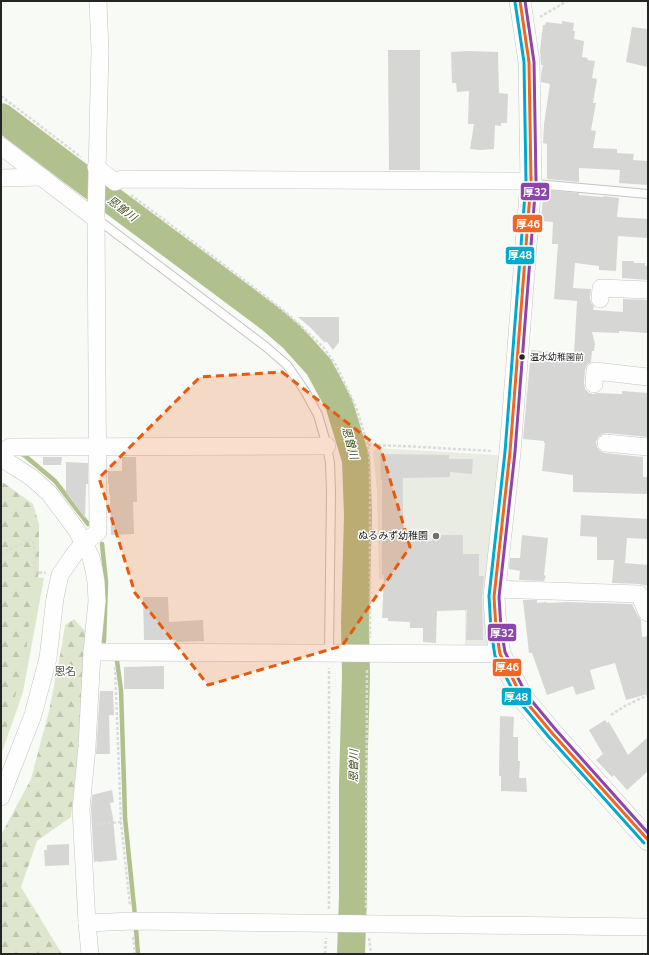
<svg xmlns="http://www.w3.org/2000/svg" width="649" height="955" font-family="'Nunito Sans','Noto Sans JP',sans-serif">
  <defs>
    <pattern id="forest-firs" width="22" height="20" patternUnits="userSpaceOnUse"><rect width="22" height="20" fill="#dee7cd"/><path d="M5 1l3.5 6h-7zM16 11l3.5 6h-7z" fill="#bec6b0"/></pattern>
  </defs>
  <rect width="100%" height="100%" fill="#f8faf6"/>
  <polygon fill="#e9ece2" points="377,448 496,455 500,457 489,645 485,648 465,646 465,584 379,579 377,492 373,452"/>
  <polygon fill="#dee7cd" points="1,556 34,577 44,578 23,692 1,755"/>
  <g fill="url(#forest-firs)">
    <polygon points="1,483 4,483 33,504 39,524 39,572 30,612 26,656 1,749"/>
    <polygon points="74,619 85,631 85,685 71,817 37,841 21,887 62,954 1,954 1,835 31,779 49,711 62,645 65,625"/>
  </g>
  <g fill="none" stroke-linecap="round" stroke-linejoin="round">
    <g stroke="#b1c18e" stroke-width="4.5">
      <polyline points="19,453 24,455 55,481 88,524"/>
      <polyline points="102,544 106,582 104,641"/>
      <polyline points="117,661 121,690 124,783 125,818 135,916"/>
      <polyline points="136,929 138,954"/>
    </g>
    <polyline stroke="#b1c18e" stroke-width="28" points="1,117 71,170 271,319 292,337 319,367 339,404 356,460 358,515 355,623 356,676 353,783 353,897 351,954"/>
  </g>
  <g fill="#d6d7d4">
    <polygon points="562,21 574,23 573,31 575,31 574,39 584,41 582,57 588,58 587,60 595,61 592,78 597,79 593,103 596,103 591,130 596,131 593,148 617,149 617,153 634,154 633,160 648,161 648,185 619,183 620,170 579,168 579,182 547,179 547,144 543,143 544,124 550,84 541,82 541,74 543,65 541,65 540,51 543,25 545,25 546,22 562,24"/>
    <polygon points="632,27 648,29 648,67 626,62"/>
    <polygon points="388,50 420,50 420,170 389,170"/>
    <polygon points="468,51 498,52 499,93 508,94 507,123 501,123 501,126 495,125 494,149 480,150 470,149 474,124 468,124 469,91 457,92 456,83 452,83 451,52"/>
    <polygon points="547,190 579,193 579,195 603,197 603,196 619,198 617,217 648,219 648,238 618,236 616,271 599,270 599,266 575,263 573,288 591,289 590,298 591,303 594,306 593,310 623,312 623,299 648,300 648,333 619,331 619,333 592,332 595,344 594,351 592,351 591,362 587,365 585,370 584,383 585,389 589,393 593,394 598,393 620,394 622,394 622,391 648,393 648,437 607,433 602,434 598,437 596,442 597,447 600,451 605,453 643,457 643,477 648,477 647,494 573,492 573,475 542,471 545,443 544,443 544,441 523,439 531,350 574,354 577,301 554,299 558,244 552,244 553,222 541,221 543,197 547,197"/>
    <polygon points="622,261 634,261 634,263 645,263 645,266 648,266 648,280 622,278"/>
    <polygon points="298,317 339,317 339,342 333,350 327,342 324,342 311,328"/>
    <polygon points="380,454 449,455 449,459 473,459 472,474 450,472 450,477 403,478 403,541 432,541 432,535 463,535 463,554 479,554 479,576 484,576 482,596 483,640 466,640 467,610 437,611 436,643 423,642 423,628 410,628 410,622 388,621 388,618 382,618 384,575 382,575 382,480 381,480"/>
    <polygon points="43,457 62,457 61,465 43,465"/>
    <polygon points="122,457 136,457 137,502 133,502 134,534 111,535 110,494 109,495 109,484 108,484 108,471 122,471"/>
    <polygon points="66,462 88,463 88,484 86,484 85,518 66,493"/>
    <polygon points="581,515 648,519 648,539 627,538 625,563 648,565 648,586 639,584 612,583 614,560 597,560 597,537 580,536"/>
    <polygon points="522,535 548,538 544,575 546,576 544,581 519,580 520,571 509,569 510,558 520,558"/>
    <polygon points="143,597 168,597 169,622 203,620 204,641 176,642 176,640 144,640"/>
    <polygon points="523,600 537,600 537,603 547,602 547,603 567,602 632,604 638,616 641,620 642,637 648,636 648,694 626,700 615,663 590,670 595,689 576,695 573,686 547,695 532,653 529,653"/>
    <polygon points="164,666 164,689 124,689 124,667"/>
    <polygon points="100,691 113,691 114,715 109,715 110,754 96,754"/>
    <polygon points="500,716 514,717 513,737 518,737 518,761 520,761 519,778 526,778 527,792 501,791 501,776 499,776"/>
    <polygon points="605,720 607,723 609,722 628,755 648,737 648,771 627,790 614,775 612,777 596,760 603,754 589,730"/>
    <polygon points="112,790 114,802 110,803 113,818 117,860 98,862 98,861 94,862 91,809 92,795"/>
    <polygon points="69,844 69,865 45,866 44,850 47,850 47,845"/>
  </g>
  <g fill="none" stroke-linecap="round" stroke-linejoin="round">
    <g stroke="#c4c5c2" stroke-width="10">
      <g id="service">
        <polyline points="532,182 536,184 648,194"/>
        <polyline points="97,219 265,346 287,365 305,391 318,415 327,446 330,463 331,492 329,653"/>
      </g>
    </g>
    <g stroke="#c4c5c2" stroke-width="18">
      <g id="minor">
        <polyline points="1,146 96,219"/>
        <polyline points="96,167 115,182 122,179 531,181"/>
        <polyline points="1,178 42,177"/>
        <polyline points="600,299 601,288 648,290"/>
        <polyline points="594,384 595,371 648,377"/>
        <polyline points="606,443 648,447"/>
        <polyline points="1,454 10,447 327,446"/>
        <polyline points="1,458 17,468 32,478 49,493 76,529 91,557 94,570 96,582 97,601 92,652 87,747 81,809 87,923 90,954"/>
        <polyline points="495,589 639,594 647,612 648,613"/>
        <polyline points="92,652 500,654"/>
        <polyline points="1,797 33,715 48,658 55,598 60,575 75,553 84,543 98,532 96,213 100,50 98,1"/>
        <polyline points="87,923 132,921 648,927"/>
      </g>
    </g>
    <g stroke="#c4c5c2" stroke-width="22">
      <polyline id="tertiary" points="520,1 529,62 531,181 510,452 494,597 496,629 500,654 522,697 552,733 648,840"/>
    </g>
    <g stroke="#dbdbdb" stroke-width="2.5" stroke-dasharray="3 2" stroke-linecap="butt">
      <polyline points="540,17 567,1"/>
      <polyline points="1,96 81,157"/>
      <polyline points="131,195 252,286 289,315 323,347 336,365 356,407 368,445 370,466 370,638"/>
      <polyline points="368,445 402,446 493,451"/>
      <polyline points="1,553 30,540 34,543 35,572 46,573"/>
      <polyline points="115,667 121,822 130,906"/>
      <polyline points="611,715 625,706 648,695"/>
      <polyline points="98,824 121,822"/>
      <polyline points="366,908 367,669"/>
      <polyline points="329,909 329,668"/>
      <polyline points="133,937 135,954"/>
      <polyline points="369,938 371,954"/>
      <polyline points="325,954 326,938"/>
    </g>
    <use href="#service" stroke="#fefefe" stroke-width="8"/>
    <use href="#minor" stroke="#fefefe" stroke-width="17"/>
    <use href="#tertiary" stroke="#fefefe" stroke-width="21"/>
    <g stroke="#fff" stroke-width="6">
      <polyline id="bus-1" points="520,1 529,62 531,181 510,452 494,597 496,629 500,654 522,697 552,733 648,840"/>
    </g>
    <g stroke="#fff" stroke-width="6">
      <polyline id="bus-2" points="515,2 524,62 526,181 505,452 489,596 491,630 495,656 518,700 548,736 644,843"/>
    </g>
    <g stroke="#fff" stroke-width="6">
      <polyline id="bus-3" points="525,1 534,62 536,181 515,452 499,597 501,628 505,652 526,694 556,730 648,833"/>
    </g>
    <use href="#bus-1" stroke="#f26522" stroke-width="3"/>
    <use href="#bus-2" stroke="#00a9ce" stroke-width="3"/>
    <use href="#bus-3" stroke="#8e44ad" stroke-width="3"/>
  </g>
  <path fill="#e8590c" fill-opacity="0.2" stroke="#e8590c" stroke-width="3" stroke-dasharray="8 5" stroke-linejoin="round" d="M282,372L381,449L410,547L342,646L208,685L135,593L99,478L200,377Z"/>
  <circle fill="#242623" stroke="#fff" stroke-width="1.5" cx="522" cy="357" r="3.5"/>
  <circle fill="#6e706d" stroke="#fff" stroke-width="1.5" cx="436" cy="536" r="4"/>
  <g text-anchor="middle" dominant-baseline="central" stroke-width="3" stroke-linejoin="round" paint-order="stroke">
    <g font-size="9" fill="#242623" stroke="#fff" text-anchor="start">
      <text x="530" y="357">温水幼稚園前</text>
    </g>
    <g font-size="10" fill="#242623" stroke="#fff" text-anchor="end">
      <text x="428" y="536">ぬるみず幼稚園</text>
    </g>
    <g font-size="11" font-style="italic" fill="#404f1a" stroke="#fff">
      <text transform="translate(122 209) rotate(37)">恩曽川</text>
      <text transform="translate(350 443) rotate(75)">恩曽川</text>
      <text transform="translate(354 766) rotate(-89)">恩曽川</text>
    </g>
    <g font-size="11" fill="#545750" stroke="#fff">
      <text x="65" y="671">恩名</text>
    </g>
  </g>
  <g stroke="#fff" stroke-width="1.5">
    <rect x="520" y="182" width="30" height="19" rx="4" fill="#8e44ad"/>
    <rect x="512" y="214" width="31" height="19" rx="4" fill="#f26522"/>
    <rect x="505" y="246" width="30" height="19" rx="4" fill="#00a9ce"/>
    <rect x="487" y="623" width="30" height="19" rx="4" fill="#8e44ad"/>
    <rect x="492" y="658" width="30" height="19" rx="4" fill="#f26522"/>
    <rect x="501" y="687" width="31" height="19" rx="4" fill="#00a9ce"/>
  </g>
  <g font-size="11" text-anchor="middle" font-weight="bold" fill="#fff">
    <text x="535" y="196">厚32</text>
    <text x="528" y="228">厚46</text>
    <text x="520" y="259">厚48</text>
    <text x="502" y="637">厚32</text>
    <text x="507" y="671">厚46</text>
    <text x="516" y="701">厚48</text>
  </g>
  <rect width="649" height="955" fill="none" stroke="#242623" stroke-width="4"/>
</svg>
